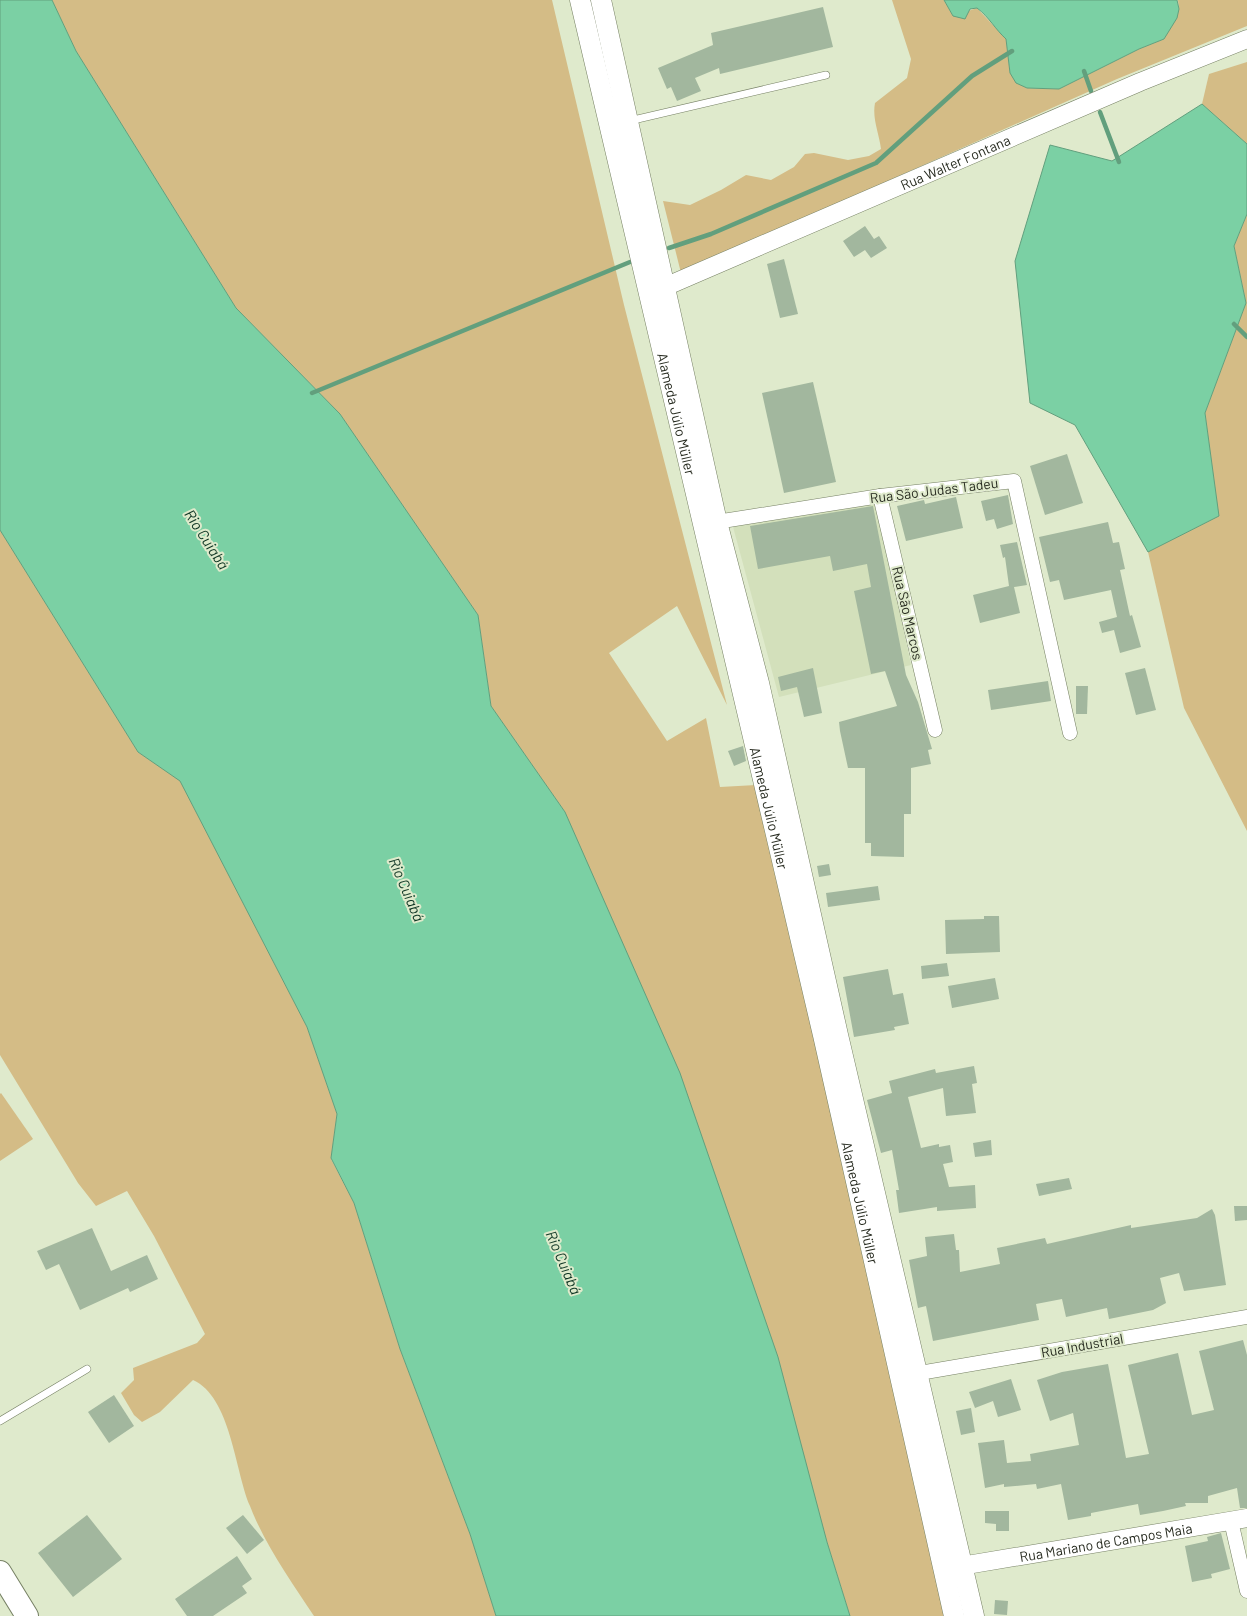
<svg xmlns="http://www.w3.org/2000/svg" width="1247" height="1616" font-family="Barlow,sans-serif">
  <rect width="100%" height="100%" fill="#dfeacc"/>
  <polygon fill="#d3e0bb" points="876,500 911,665 779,697 732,523"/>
  <g fill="#d4bc86">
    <polygon points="52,0 552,0 624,305 727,705 677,606 609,653 667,741 706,718 720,787 756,785 948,1616 850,1616 827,1542 565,812 491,706 478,615 340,414 236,308 76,51"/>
    <path d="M892,0H944L953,16L977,8L1006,39L1010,73L1027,88L1059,89L1139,49L1164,39L1179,9L1178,0H1247V26L1117,79L681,273L663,201L690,205L721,190L746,175L771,180L794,167L805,154L814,153L848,160L869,156L881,149C879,133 872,119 875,103L907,78L911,59Z"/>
    <polygon points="1247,62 1247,144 1202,104 1209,74"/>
    <polygon points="1247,214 1247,831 1184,708 1148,552 1218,516 1205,413 1246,303 1234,246"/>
    <path d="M0,530L138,752L180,780L307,1027L337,1114L331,1159L354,1203L400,1349L470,1534L496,1616H314C291,1581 265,1545 250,1506C235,1471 231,1397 193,1380L160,1412L142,1422L134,1415L121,1393L134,1380L133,1368L197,1343L205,1334L154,1236L127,1191L96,1206L78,1183L0,1055Z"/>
    <polygon points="1,1093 33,1139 0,1161 0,1094"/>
  </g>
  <g fill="#7bd0a4" stroke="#629f7d">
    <polygon points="0,0 52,0 76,51 236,308 340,414 478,615 491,706 565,812 680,1073 778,1357 827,1542 850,1616 496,1616 470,1534 400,1349 354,1203 331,1158 337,1114 307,1027 180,781 138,752 0,530"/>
    <path d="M944,0H1177L1179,9L1177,18L1164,39L1139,49L1059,89L1027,88L1016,83L1010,73L1006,39C995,29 989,17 977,8L970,9L965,19L953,16Z"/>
    <polygon points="1202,104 1247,144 1247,214 1234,246 1246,303 1205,413 1219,516 1148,552 1075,425 1030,403 1015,261 1050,145 1112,161"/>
  </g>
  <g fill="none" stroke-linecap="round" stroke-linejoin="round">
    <g stroke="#629f7d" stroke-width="4.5">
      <polyline points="1084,71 1091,91"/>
      <polyline points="1100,112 1119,162"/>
      <polyline points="669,248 711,234 876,163 972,76 1012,51"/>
      <polyline points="1234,324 1247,337"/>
      <polyline points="312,393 630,262"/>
    </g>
  </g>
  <g fill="#a2b79e">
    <polygon points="823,7 833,47 720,74 719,68 695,78 701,91 677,101 671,87 667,89 658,68 713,45 711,33"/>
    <polygon points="865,226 874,239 879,236 887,248 871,258 865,250 854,257 843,241"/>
    <polygon points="784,259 798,314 780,318 767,264"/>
    <polygon points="813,382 836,482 784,493 762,393"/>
    <polygon points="1067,454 1083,503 1045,515 1030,466"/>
    <polygon points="1008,495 1013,524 997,529 994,519 986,521 981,501"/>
    <polygon points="956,497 963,528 906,541 897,506 924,500 925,504"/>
    <polygon points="873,506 906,675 918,702 932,749 928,750 931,764 911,768 911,814 904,814 904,857 871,856 871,843 865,843 865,768 848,768 840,731 839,722 897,706 885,671 871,674 854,591 871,587 867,564 833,571 830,556 758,569 750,526"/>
    <polygon points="1108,522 1113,543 1119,542 1125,569 1120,570 1130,616 1132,615 1141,647 1120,653 1114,630 1102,633 1099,622 1117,617 1111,590 1064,600 1059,580 1050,582 1039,537"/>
    <polygon points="1017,542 1027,585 1014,587 1020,613 980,623 973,595 1009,586 1005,557 1003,558 1000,545"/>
    <polygon points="813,668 822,713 804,717 797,687 781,691 778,677"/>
    <polygon points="1145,668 1156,710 1136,715 1125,673"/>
    <polygon points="1048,681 1051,701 991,710 988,690"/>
    <polygon points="1076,686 1088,686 1087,714 1076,714"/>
    <polygon points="743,746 746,761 734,766 728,751"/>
    <polygon points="829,864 831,875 819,877 817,866"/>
    <polygon points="878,886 880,900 828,907 826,893"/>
    <polygon points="984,916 999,916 1000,952 946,954 945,920 984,919"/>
    <polygon points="947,963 949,976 922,979 921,966"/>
    <polygon points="888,969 893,995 903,993 909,1024 894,1027 895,1030 854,1037 843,977"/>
    <polygon points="995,978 999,999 952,1008 948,986"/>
    <polygon points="974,1066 977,1083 972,1084 976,1113 946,1116 943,1088 908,1097 921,1148 939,1144 939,1147 950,1145 953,1162 943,1164 949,1187 975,1185 976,1208 937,1211 937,1207 899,1213 896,1190 899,1190 892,1150 881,1153 867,1100 892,1093 889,1081 935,1069 936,1073"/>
    <polygon points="991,1140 992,1155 975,1157 973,1143"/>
    <polygon points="1069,1178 1072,1189 1039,1196 1036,1184"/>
    <polygon points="1234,1206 1247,1206 1247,1220 1235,1221"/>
    <polygon points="1212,1209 1215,1215 1226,1285 1184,1291 1179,1273 1160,1278 1166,1303 1153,1310 1109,1319 1107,1308 1066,1317 1062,1299 1036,1304 1039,1320 933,1341 926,1306 918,1308 909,1260 927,1256 925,1237 954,1234 956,1250 959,1250 960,1272 1000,1264 997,1248 1045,1238 1047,1244 1131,1225 1131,1228 1197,1218"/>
    <polygon points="92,1228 111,1271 147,1255 158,1279 130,1292 128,1288 80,1310 59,1264 46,1270 37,1251"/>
    <polygon points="1243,1340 1247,1355 1247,1508 1240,1508 1237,1488 1208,1496 1208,1503 1185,1503 1186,1506 1163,1511 1140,1515 1138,1504 1091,1513 1091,1516 1068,1520 1061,1484 1037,1489 1036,1484 1004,1487 1004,1484 985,1488 978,1443 1004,1440 1007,1463 1031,1461 1030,1454 1079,1445 1073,1413 1050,1421 1037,1380 1062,1372 1108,1364 1126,1458 1149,1454 1128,1365 1178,1353 1192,1415 1214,1410 1199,1351"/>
    <polygon points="1011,1379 1021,1410 998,1417 993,1401 975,1408 969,1392"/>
    <polygon points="114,1395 134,1426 109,1443 88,1412"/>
    <polygon points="971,1408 975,1432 961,1435 956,1411"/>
    <polygon points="985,1511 1009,1511 1009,1531 996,1531 996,1524 985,1523"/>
    <polygon points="87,1515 122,1559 73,1597 38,1553"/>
    <polygon points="243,1515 264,1540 247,1554 226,1528"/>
    <polygon points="1221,1533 1230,1569 1211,1574 1212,1578 1192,1582 1185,1546 1208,1541 1207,1537"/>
    <polygon points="237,1556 252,1579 242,1586 247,1593 213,1616 187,1616 175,1599"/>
    <polygon points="995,1600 1008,1601 1007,1615 994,1614"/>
  </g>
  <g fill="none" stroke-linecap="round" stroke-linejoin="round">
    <g stroke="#768064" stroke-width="8">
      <g id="service">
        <polyline points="629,121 826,75"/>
        <polyline points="0,1421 87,1369"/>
      </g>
    </g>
    <g stroke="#768064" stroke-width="15">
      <g id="minor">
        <polyline points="880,496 935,730"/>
        <polyline points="710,523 880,496 1014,481 1070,733"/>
        <polyline points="908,1375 1247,1317"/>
        <polyline points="1231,1521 1247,1591"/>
      </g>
    </g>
    <g stroke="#768064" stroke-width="19">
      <g id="tertiary">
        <path id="s1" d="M653,292L1140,82L1247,39"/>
        <path id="s2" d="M949,1568L1247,1518"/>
      </g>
    </g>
    <g stroke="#768064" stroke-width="21">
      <g id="secondary">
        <path id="s3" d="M580,0L823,1035L954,1616"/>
        <polyline points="601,0 717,522 759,683 838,1035 974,1616"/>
      </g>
    </g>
    <g stroke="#768064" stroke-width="24">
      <polyline id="primary" points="0,1572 27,1616"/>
    </g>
    <use href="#service" stroke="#fff" stroke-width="7"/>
    <use href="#minor" stroke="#fff" stroke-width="14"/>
    <use href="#tertiary" stroke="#fff" stroke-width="18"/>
    <use href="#secondary" stroke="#fff" stroke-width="20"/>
    <use href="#primary" stroke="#fff" stroke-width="22"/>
  </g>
  <g text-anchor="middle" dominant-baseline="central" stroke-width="4" stroke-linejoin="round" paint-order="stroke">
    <g font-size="14" fill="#282c21" stroke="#dfeacc">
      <text stroke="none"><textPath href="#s1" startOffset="329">Rua Walter Fontana</textPath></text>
      <text stroke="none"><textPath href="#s3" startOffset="425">Alameda Júlio Müller</textPath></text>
      <text transform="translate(934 490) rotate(-7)">Rua São Judas Tadeu</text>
      <text transform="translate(908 613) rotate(77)">Rua São Marcos</text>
      <text stroke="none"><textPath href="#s3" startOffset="830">Alameda Júlio Müller</textPath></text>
      <text stroke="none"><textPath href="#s3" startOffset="1235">Alameda Júlio Müller</textPath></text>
      <text transform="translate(1082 1345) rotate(-10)">Rua Industrial</text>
      <text stroke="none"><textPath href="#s2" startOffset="159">Rua Mariano de Campos Maia</textPath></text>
    </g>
    <g font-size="15" font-style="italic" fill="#0e3523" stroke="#dfeacc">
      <text transform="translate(207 539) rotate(57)">Rio Cuiabá</text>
      <text transform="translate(407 889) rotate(67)">Rio Cuiabá</text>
      <text transform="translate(564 1262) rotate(67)">Rio Cuiabá</text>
    </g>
  </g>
</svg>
